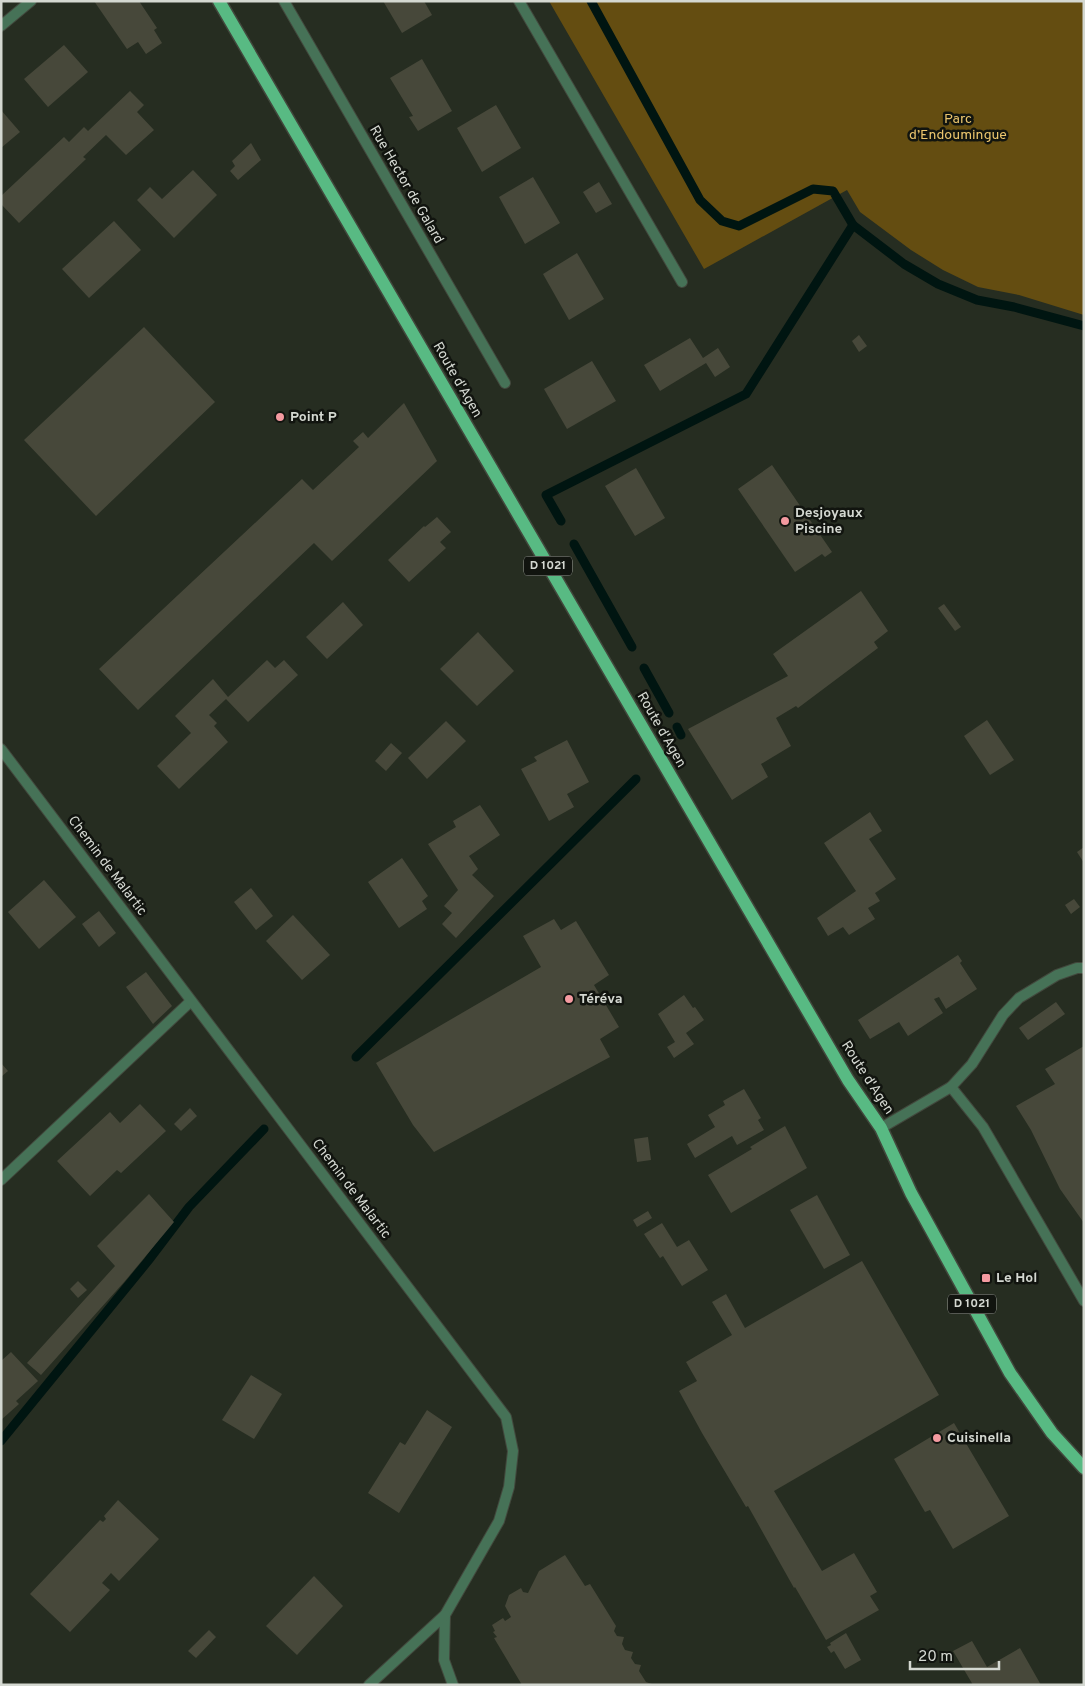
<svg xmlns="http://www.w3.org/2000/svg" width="1085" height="1686" font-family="Overpass,sans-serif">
  <rect width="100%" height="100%" fill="#262d21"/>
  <polygon fill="#644d11" points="549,1 1084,1 1084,315 1019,295 978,287 943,270 911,250 860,212 847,190 704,269"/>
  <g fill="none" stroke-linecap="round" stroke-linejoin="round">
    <g stroke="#001511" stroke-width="9">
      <polyline points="591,1 700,200 722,221 739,226 813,189 833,191 853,225"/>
      <polyline points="561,521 546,495 746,394 853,225 904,264 938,284 977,300 1014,307 1084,326"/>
      <polyline points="574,544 632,647"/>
      <polyline points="644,668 669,713"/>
      <polyline points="677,727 681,735"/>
      <polyline points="356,1057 636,779"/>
      <polyline points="1,1441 148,1261 189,1207 264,1129"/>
    </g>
  </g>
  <g fill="#47483a">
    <polygon points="94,1 139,1 157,28 154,30 162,43 146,54 138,42 127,49"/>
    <polygon points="383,1 424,1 432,15 402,33"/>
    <polygon points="64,45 88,72 48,107 24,79"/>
    <polygon points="422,59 452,111 418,131 409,117 413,116 390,78"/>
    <polygon points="130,91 144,105 137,112 154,130 126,155 106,135 83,157 86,159 19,223 1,204 1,196 64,137 69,142 84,127 88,131"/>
    <polygon points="496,105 521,148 482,172 457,128"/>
    <polygon points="1,110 20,132 1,148"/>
    <polygon points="251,143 261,160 238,180 230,171 235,166 232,161"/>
    <polygon points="193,170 217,195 174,238 137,200 150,187 162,199"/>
    <polygon points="533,177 560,223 525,244 499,197"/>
    <polygon points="599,182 612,204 596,213 583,192"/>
    <polygon points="114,221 141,250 89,298 62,269"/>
    <polygon points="577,253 604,299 569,320 543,274"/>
    <polygon points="144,327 215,402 96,516 24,440"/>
    <polygon points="859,335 867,346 859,352 852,341"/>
    <polygon points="690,338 703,358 718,348 730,367 715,377 706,363 660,391 644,365"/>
    <polygon points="592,361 616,401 567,429 544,389"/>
    <polygon points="404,403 437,461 332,561 314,543 138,710 99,669 302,479 313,490 359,447 353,441 363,432 368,438"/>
    <polygon points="772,465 832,552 825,557 822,554 795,572 738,489"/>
    <polygon points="636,468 665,518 635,536 605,486"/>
    <polygon points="437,517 451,532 440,542 446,548 409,582 388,560 424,526 425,527"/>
    <polygon points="861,591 888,631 874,642 878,648 798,708 796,706 776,718 791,746 761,764 768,777 732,800 688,729 788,676 773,654"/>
    <polygon points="343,602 363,625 327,659 306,637"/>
    <polygon points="944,604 961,627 955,631 938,608"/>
    <polygon points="478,632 514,671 477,706 440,669"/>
    <polygon points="267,660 275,668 284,660 298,675 248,722 226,699 209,715 217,723 214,726 228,742 179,789 157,766 191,733 175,716 213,679 228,697"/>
    <polygon points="987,720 1014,760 990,775 964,736"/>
    <polygon points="446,721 466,741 427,779 408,758"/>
    <polygon points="567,740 589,782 567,794 574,807 549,821 521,769 537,761 534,757"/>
    <polygon points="391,743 402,753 386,771 375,761"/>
    <polygon points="480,805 500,835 469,856 478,869 472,875 494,896 456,938 442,924 452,913 444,906 458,890 428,844 456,827 453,821"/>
    <polygon points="870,812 882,831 869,839 896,879 875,893 880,901 868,908 875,919 849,935 843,927 828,936 817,918 856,891 824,843"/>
    <polygon points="1084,847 1084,863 1077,852"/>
    <polygon points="402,858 428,896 422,901 427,909 399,928 368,882"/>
    <polygon points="44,880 76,917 39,949 8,912"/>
    <polygon points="251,888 273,916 256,930 234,902"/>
    <polygon points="1074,899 1080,907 1071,914 1065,905"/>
    <polygon points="99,911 116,933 99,947 82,924"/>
    <polygon points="293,915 330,955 302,980 266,941"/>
    <polygon points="554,919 561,930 576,921 609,975 594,985 619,1027 600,1039 610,1057 434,1152 413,1125 376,1063 541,967 523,936"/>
    <polygon points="958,955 962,961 960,963 977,989 946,1009 939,997 934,999 943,1013 908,1036 899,1022 870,1039 858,1020"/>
    <polygon points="146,972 172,1006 153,1024 126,987"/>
    <polygon points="684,995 693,1008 695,1007 704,1020 686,1033 694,1044 674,1058 667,1047 675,1042 658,1014"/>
    <polygon points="1056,1002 1065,1014 1028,1040 1019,1028"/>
    <polygon points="1084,1046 1084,1223 1060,1189 1031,1130 1016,1106 1055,1084 1045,1069"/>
    <polygon points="1,1063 8,1071 1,1077"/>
    <polygon points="744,1089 761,1118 758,1120 764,1130 737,1145 732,1136 695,1158 687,1144 715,1127 708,1115 725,1105 723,1101"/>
    <polygon points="140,1104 166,1131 121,1173 117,1170 90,1196 57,1161 110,1112 120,1123"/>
    <polygon points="190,1108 197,1116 181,1131 174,1124"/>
    <polygon points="785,1126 807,1168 731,1213 708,1175 752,1149 750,1147"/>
    <polygon points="648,1137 651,1160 637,1162 634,1139"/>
    <polygon points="149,1194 174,1222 125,1281 41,1375 27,1363 115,1266 97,1246"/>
    <polygon points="817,1195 850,1255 824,1269 790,1210"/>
    <polygon points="648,1211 652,1218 637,1227 633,1220"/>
    <polygon points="662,1223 677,1247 689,1240 708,1270 682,1286 663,1256 660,1258 644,1234"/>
    <polygon points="862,1261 939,1395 774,1491 822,1571 854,1553 877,1592 870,1596 879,1610 826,1640 795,1587 794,1588 748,1506 746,1507 702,1433 679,1391 697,1381 686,1362 732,1335 712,1302 726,1294 745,1328"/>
    <polygon points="78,1281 87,1290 78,1298 70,1289"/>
    <polygon points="11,1352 38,1381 16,1401 19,1404 1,1420 1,1361"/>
    <polygon points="251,1375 282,1394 254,1439 222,1420"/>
    <polygon points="427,1410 452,1427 399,1513 368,1493 400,1442 405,1445"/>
    <polygon points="954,1423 1009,1516 953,1549 930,1510 925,1512 894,1459"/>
    <polygon points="118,1500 159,1539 119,1581 111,1573 102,1583 110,1590 70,1632 30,1594 100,1520 103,1522 106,1519 104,1516"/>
    <polygon points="565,1555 585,1586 590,1584 616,1626 614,1631 617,1636 624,1637 622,1644 625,1650 633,1652 631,1658 635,1664 641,1665 639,1671 646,1682 655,1685 522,1685 494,1638 497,1637 493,1632 495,1631 492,1625 503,1618 505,1621 511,1617 505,1606 509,1595 521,1588 523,1592 528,1593 539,1571"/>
    <polygon points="314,1576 343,1606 297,1655 266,1626"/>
    <polygon points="209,1630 216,1637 196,1658 188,1651"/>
    <polygon points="846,1633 861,1660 845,1669 834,1651 831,1653 827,1647 831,1645 830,1643"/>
    <polygon points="972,1641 987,1667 1020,1648 1041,1685 973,1685 953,1651"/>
  </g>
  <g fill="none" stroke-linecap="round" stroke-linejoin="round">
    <g stroke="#42483d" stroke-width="12">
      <g id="service">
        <polyline points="951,1087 983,1127 1084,1301"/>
        <polyline points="1,1180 191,1001"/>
      </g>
    </g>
    <g stroke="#42483d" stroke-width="12">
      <g id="minor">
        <polyline points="284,1 505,383"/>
        <polyline points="519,1 682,282"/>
        <polyline points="1,26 31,1"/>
        <polyline points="1,749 506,1417 513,1451 509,1487 499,1521 445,1615 444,1660 453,1685"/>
        <polyline points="881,1128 951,1087 972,1064 1003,1015 1019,998 1057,975 1077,968 1084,968"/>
        <polyline points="369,1685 445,1615"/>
      </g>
    </g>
    <g stroke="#42483d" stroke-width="15">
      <polyline id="primary" points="219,1 848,1080 881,1128 911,1193 1010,1373 1052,1433 1084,1468"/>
    </g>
    <use href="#service" stroke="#467257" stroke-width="10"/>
    <use href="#minor" stroke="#467257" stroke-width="10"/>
    <use href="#primary" stroke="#58ba83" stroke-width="12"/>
  </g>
  <g fill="#f49aa0" stroke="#11140f" stroke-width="2">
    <circle cx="280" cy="417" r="5"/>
    <circle cx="785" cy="521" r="5"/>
    <circle cx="569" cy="999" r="5"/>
    <rect x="981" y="1273" width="10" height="10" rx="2.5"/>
    <circle cx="937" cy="1438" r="5"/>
  </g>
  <g text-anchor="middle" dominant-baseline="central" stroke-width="5" stroke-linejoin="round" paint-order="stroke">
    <g fill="#11140f" stroke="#9a9d97" stroke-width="1">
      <rect x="524" y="556.5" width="48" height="19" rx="4"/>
      <rect x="948" y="1294.5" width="48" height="19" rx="4"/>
    </g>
    <g font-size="12" font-weight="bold" fill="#d4d8d1">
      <text x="548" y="566">D 1021</text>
      <text x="972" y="1304">D 1021</text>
    </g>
    <g font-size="14" fill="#ebc56d" stroke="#11140f">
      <text x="958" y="119">Parc<tspan x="958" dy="16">d’Endoumingue</tspan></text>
    </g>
    <g font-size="14" fill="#d4d8d1" stroke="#11140f">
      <text transform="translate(406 185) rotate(60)">Rue Hector de Galard</text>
      <text transform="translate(457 380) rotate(60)">Route d'Agen</text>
      <text transform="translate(661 730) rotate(60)">Route d'Agen</text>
      <text transform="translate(107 866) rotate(53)">Chemin de Malartic</text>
      <text transform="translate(867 1078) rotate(57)">Route d'Agen</text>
      <text transform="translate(351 1189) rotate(53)">Chemin de Malartic</text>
    </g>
    <g font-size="14" font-weight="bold" fill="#d4d8d1" stroke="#11140f" text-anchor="start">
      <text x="290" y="417">Point P</text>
      <text x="795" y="513">Desjoyaux<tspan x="795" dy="16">Piscine</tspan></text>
      <text x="579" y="999">Téréva</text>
      <text x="996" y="1278">Le Hol</text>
      <text x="947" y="1438">Cuisinella</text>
    </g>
  </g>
  <rect width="1085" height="1686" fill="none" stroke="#d4d8d1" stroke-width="5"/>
  <path d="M910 1661v8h89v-8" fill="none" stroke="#d4d8d1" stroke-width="2.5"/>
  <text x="918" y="1661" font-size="15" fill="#d4d8d1" stroke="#11140f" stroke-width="4" paint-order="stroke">20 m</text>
</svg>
